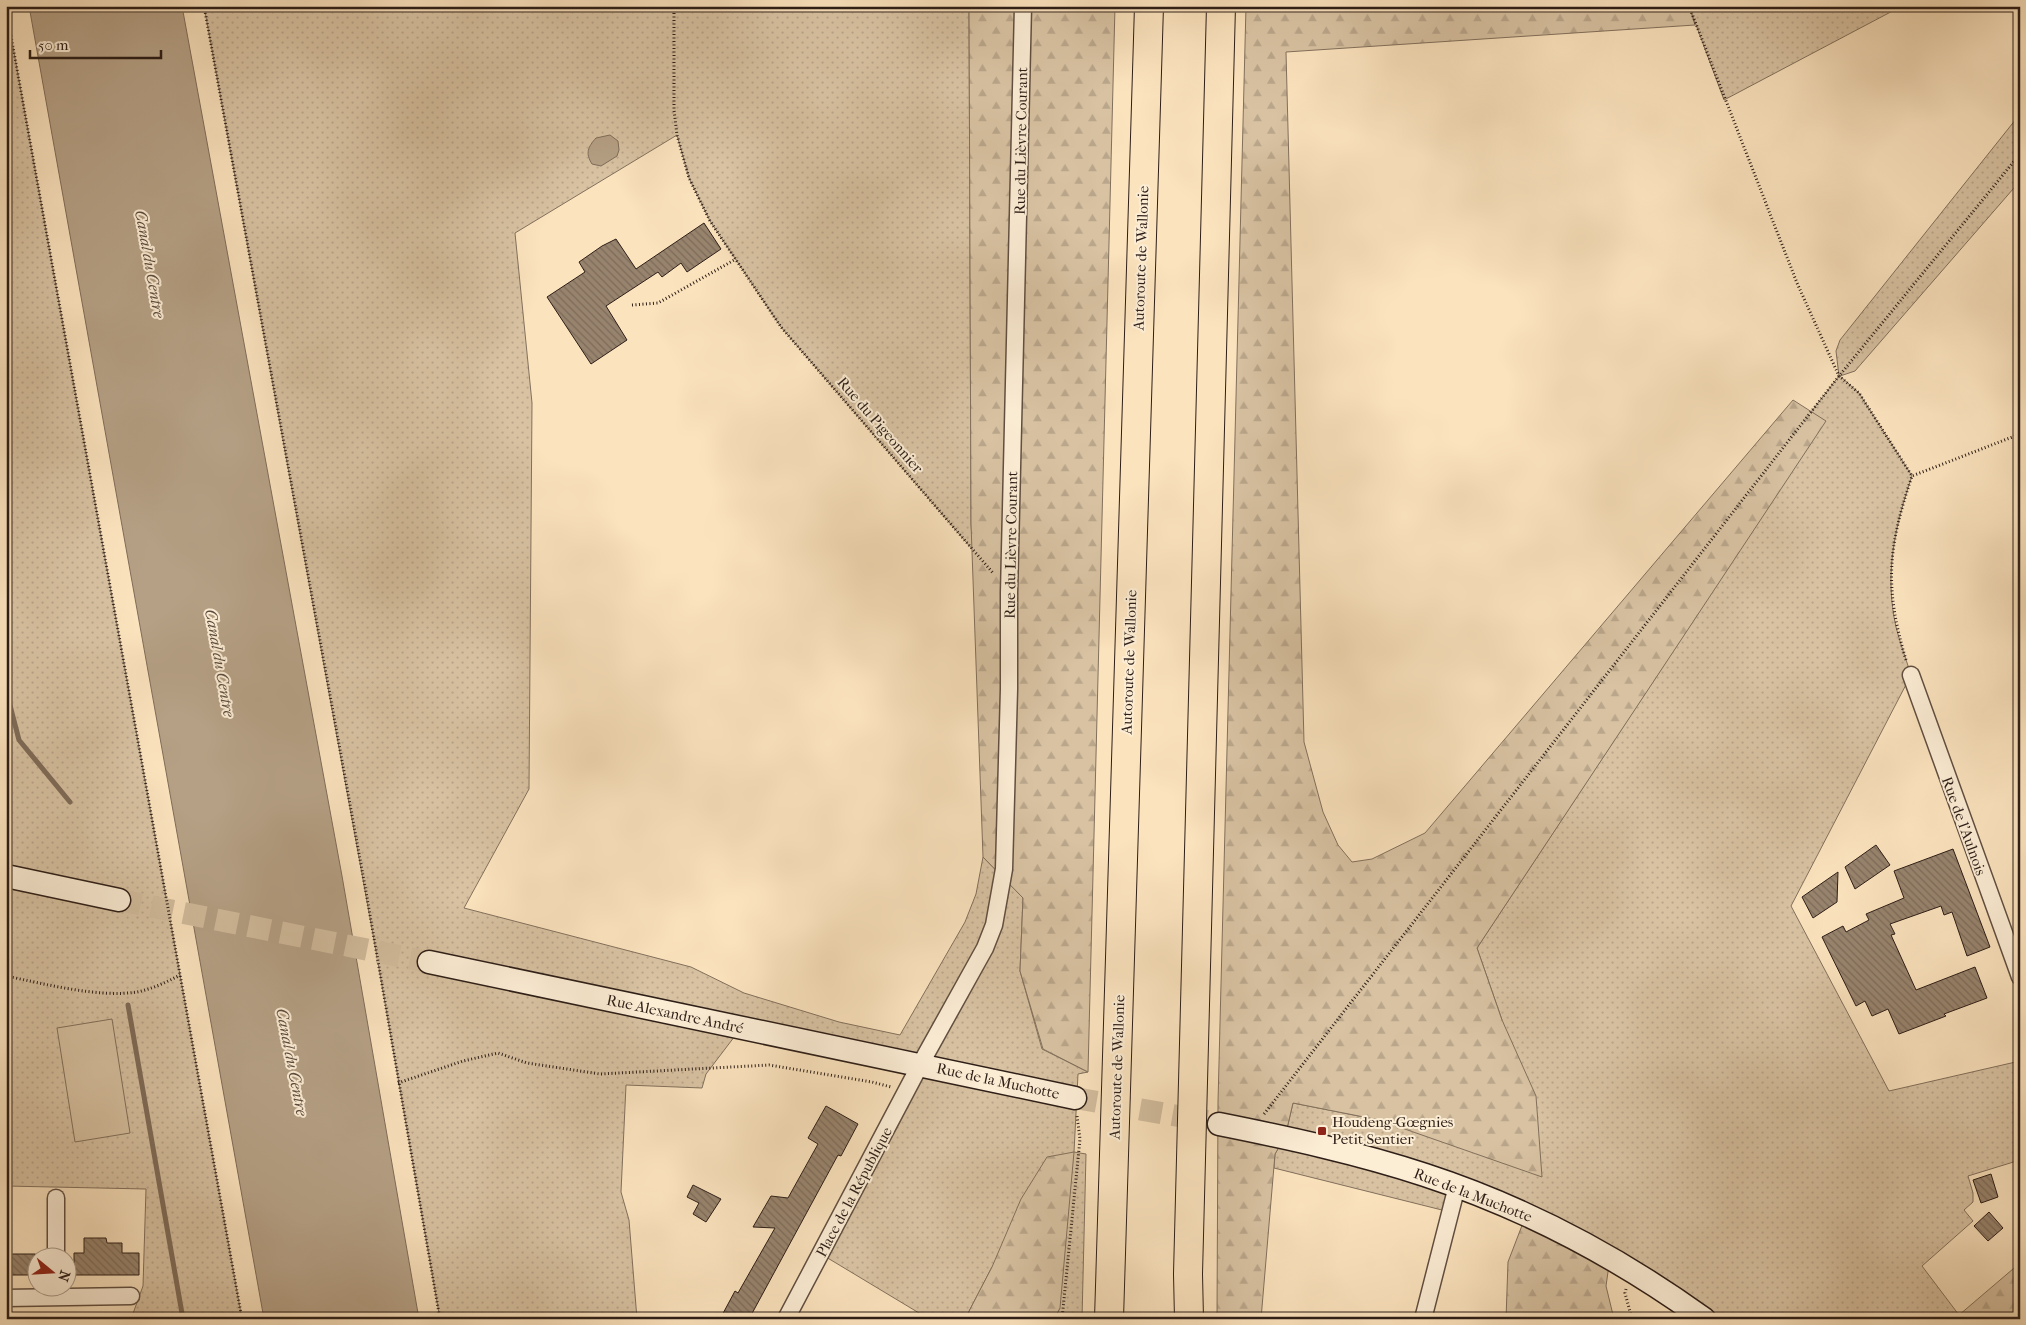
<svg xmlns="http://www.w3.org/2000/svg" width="2026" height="1325" font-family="'IM FELL French Canon',serif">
  <defs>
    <pattern id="grass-dots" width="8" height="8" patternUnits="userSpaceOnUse" patternTransform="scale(1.25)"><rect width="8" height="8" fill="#d8c2a2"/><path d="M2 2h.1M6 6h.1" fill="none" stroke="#baa68b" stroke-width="1.8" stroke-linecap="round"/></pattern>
    <pattern id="forest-firs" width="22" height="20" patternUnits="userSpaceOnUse" patternTransform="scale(1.25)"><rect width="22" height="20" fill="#d8c2a2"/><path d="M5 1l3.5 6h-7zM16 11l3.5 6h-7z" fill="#baa68b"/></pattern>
    <pattern id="building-back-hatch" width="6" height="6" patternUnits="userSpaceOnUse" patternTransform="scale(1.25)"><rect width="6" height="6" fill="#98846e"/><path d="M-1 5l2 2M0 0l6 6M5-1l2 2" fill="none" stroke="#7c6b59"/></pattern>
  </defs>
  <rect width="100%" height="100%" fill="#fbe3be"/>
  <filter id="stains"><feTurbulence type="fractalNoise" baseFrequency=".004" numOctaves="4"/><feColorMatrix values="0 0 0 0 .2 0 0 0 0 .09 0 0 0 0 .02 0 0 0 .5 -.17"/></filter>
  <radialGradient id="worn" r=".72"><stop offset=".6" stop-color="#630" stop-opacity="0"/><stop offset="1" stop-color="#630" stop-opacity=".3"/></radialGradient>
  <g fill="url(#grass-dots)" stroke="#82705c">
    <polygon points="204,6 969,6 971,524 973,550 781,327 710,221 689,178 677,135 515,233 532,403 529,789 464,908 691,967 744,993 839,1022 900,1035 965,922 976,894 983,857 1023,898 1020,971 1042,1049 1088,1072 1078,1074 1074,1152 1086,1154 1082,1319 1054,1319 1060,1308 992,1267 965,1319 929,1319 821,1254 920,1065 741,1028 706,1074 702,1088 626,1085 621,1192 629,1220 637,1319 440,1319 376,951"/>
    <polygon points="1689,6 1902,6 1724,100"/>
    <polygon points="6,8 242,1319 131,1319 143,1286 146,1189 6,1186"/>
    <path d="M2020,114V181L1855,371L1840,376L1859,393L1912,476C1895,526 1884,574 1896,627C1900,643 1906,659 1911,675L1791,906L1889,1091L2020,1061V1160L1968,1176L1973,1193V1202L1964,1210L1973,1221L1922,1266L1962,1319H1704L1457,1186L1450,1212L1274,1168L1275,1154L1285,1137L1293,1103L1379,1120L1502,1020L1477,948L1825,421L1811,412L1839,376L1836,351L1840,340Z"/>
  </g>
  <g fill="url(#forest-firs)" stroke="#82705c">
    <polygon points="969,6 1115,6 1088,1072 1043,1049 1020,971 1023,898 983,857 971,524"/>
    <polygon points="1246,6 1689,6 1695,25 1286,52 1304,742 1323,812 1338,845 1352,862 1372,859 1425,833 1793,400 1826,421 1477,948 1502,1020 1536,1096 1542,1177 1379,1120 1293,1103 1285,1137 1275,1154 1261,1319 1217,1319 1218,1102"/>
    <polygon points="1074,1152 1060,1308 1054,1319 965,1319 992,1267 1021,1199 1047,1157"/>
    <polygon points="1526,1215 1610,1258 1606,1286 1614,1319 1506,1319 1508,1262"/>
    <polygon points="2020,1263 2020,1319 1962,1319 1959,1315"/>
  </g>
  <polygon fill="#d8c2a2" stroke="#82705c" points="112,1019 130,1133 75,1142 57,1028"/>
  <g fill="#b5a085" stroke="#7f6c59">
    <polygon points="29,6 182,6 342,876 419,1319 264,1319"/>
    <path d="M610,135L618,141L619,150L617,156L601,166L592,164C585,153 588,147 596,138Z"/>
  </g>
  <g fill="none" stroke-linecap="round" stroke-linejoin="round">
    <g stroke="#7f6c59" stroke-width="5">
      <polyline points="6,690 19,740 70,802"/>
      <polyline points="128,1005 183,1319"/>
    </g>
  </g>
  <g fill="url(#building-back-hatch)" stroke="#2d1e17">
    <polygon points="704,223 721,249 687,272 681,263 662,277 658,272 606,306 627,340 591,364 547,297 585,272 579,262 602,246 616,239 636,269"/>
    <polygon points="1876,845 1890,865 1855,889 1845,867"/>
    <polygon points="1953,849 1990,947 1967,956 1952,912 1944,915 1941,906 1890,924 1895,934 1891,935 1916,990 1975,967 1987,998 1944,1014 1946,1016 1899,1034 1888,1009 1872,1016 1865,1001 1856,1006 1822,937 1843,926 1846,932 1869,920 1866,914 1904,898 1894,871"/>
    <polygon points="1838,872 1837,902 1813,918 1802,897"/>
    <polygon points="826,1106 858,1124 841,1156 838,1155 749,1319 720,1319 735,1291 738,1293 775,1228 753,1227 771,1196 788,1198 818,1144 808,1138"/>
    <polygon points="1991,1174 1998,1197 1981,1203 1973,1180"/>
    <polygon points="693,1185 721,1199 706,1222 693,1214 699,1203 687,1197"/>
    <polygon points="1989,1212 2003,1228 1988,1241 1974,1226"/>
    <polygon points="84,1238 106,1238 107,1243 122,1243 122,1253 139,1253 139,1275 74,1275 74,1253 84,1253"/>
    <rect x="6" y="1254" width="29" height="21"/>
  </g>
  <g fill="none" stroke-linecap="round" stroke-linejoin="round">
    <g stroke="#d2bc9d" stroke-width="22" stroke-dasharray="22 11" stroke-linecap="butt">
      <polyline points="119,900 429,962"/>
      <polyline points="1075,1098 1207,1121"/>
    </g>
    <g stroke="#604f41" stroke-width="19">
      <g id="street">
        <polyline points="1911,675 2020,977"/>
        <polyline points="56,1258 56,1198"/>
        <polyline points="6,1298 131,1296"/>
        <polyline points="786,1319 920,1065 985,948 994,925 1004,869 1009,689 1009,593 1023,6"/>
        <polyline points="1423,1319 1457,1186"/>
      </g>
    </g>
    <g stroke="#2d1e17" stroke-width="25">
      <g id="secondary">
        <polyline points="6,876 119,900"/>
        <polyline points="429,962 1075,1098"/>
        <path d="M1219,1124C1289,1138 1358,1153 1425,1175C1526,1208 1618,1257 1704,1319"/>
      </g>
    </g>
    <g stroke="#2d1e17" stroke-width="30">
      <g id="highway">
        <polyline points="1109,1319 1149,6"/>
        <polyline points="1189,1319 1188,1274 1221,6"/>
      </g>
    </g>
    <g stroke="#2d1e17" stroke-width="3" stroke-dasharray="1 2.5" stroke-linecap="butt">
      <polyline points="204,6 366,892 440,1319"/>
      <polyline points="674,6 674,110 677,135 689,178 710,221 781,327 993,573"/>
      <polyline points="1689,6 1797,283 1839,376 1859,393 1912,476"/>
      <polyline points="6,8 242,1319"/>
      <polyline points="632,305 658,303 736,259"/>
      <path d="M1906,660C1884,587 1888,547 1912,476L2020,434"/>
      <path d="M6,976C45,984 99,998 137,992C152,989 167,982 180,975"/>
      <polyline points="398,1083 463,1061 498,1053 527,1063 600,1074 769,1065 872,1082 891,1087"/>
      <polyline points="1264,1114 1839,376 2020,154"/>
      <polyline points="1626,1289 1625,1293 1632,1319"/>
      <polyline points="1062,1319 1080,1139 1077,1116"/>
    </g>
    <use href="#street" stroke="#fcedd5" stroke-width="16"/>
    <use href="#secondary" stroke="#fcedd5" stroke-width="22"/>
    <use href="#highway" stroke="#fbe3be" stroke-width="28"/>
  </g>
  <rect fill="#8f2418" stroke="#fcedd5" stroke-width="2" x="1317" y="1126" width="10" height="10" rx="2.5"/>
  <g text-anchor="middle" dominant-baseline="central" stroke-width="4" stroke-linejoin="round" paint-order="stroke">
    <g font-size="15" fill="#2d1e17" stroke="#fcedd5">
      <text transform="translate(1021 141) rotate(-89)">Rue du Lièvre Courant</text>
      <text transform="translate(1141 258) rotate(-88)">Autoroute de Wallonie</text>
      <text transform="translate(880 425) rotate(49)">Rue du Pigeonnier</text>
      <text transform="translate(1011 545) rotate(-89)">Rue du Lièvre Courant</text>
      <text transform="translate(1129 662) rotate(-88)">Autoroute de Wallonie</text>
      <text transform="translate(1964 826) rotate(70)">Rue de l'Aulnois</text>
      <text transform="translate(675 1014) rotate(12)">Rue Alexandre André</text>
      <text transform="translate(1117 1067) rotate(-88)">Autoroute de Wallonie</text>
      <text transform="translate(998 1081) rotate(12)">Rue de la Muchotte</text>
      <text transform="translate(854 1192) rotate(-62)">Place de la République</text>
      <text transform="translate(1473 1195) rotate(21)">Rue de la Muchotte</text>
    </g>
    <g font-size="15" fill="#2d1e17" stroke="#fcedd5" text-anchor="start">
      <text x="1332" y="1122">Houdeng-Gœgnies<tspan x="1332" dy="17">Petit Sentier</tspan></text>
    </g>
    <g font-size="16" font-style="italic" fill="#5d4c3e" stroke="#fcedd5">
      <text transform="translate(150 264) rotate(80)">Canal du Centre</text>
      <text transform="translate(220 663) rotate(80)">Canal du Centre</text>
      <text transform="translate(292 1062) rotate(79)">Canal du Centre</text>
    </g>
  </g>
  <rect width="2026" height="1325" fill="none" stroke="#fbe3be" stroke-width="25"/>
  <rect x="8" y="8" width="2011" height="1310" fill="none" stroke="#2d1e17" stroke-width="2.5"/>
  <rect x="12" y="12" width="2001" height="1300" fill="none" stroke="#2d1e17"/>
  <g transform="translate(52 1272) rotate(108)"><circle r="24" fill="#fcedd5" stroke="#a99a89"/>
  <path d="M0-4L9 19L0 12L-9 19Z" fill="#8f2418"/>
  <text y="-8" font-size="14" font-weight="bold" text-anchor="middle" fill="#2d1e17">N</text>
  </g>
  <path d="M30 50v8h131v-8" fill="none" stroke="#2d1e17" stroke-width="2.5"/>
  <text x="38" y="50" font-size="15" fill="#2d1e17" stroke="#fcedd5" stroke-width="4" paint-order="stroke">50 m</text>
  <rect width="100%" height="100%" filter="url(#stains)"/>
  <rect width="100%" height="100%" fill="url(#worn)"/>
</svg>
